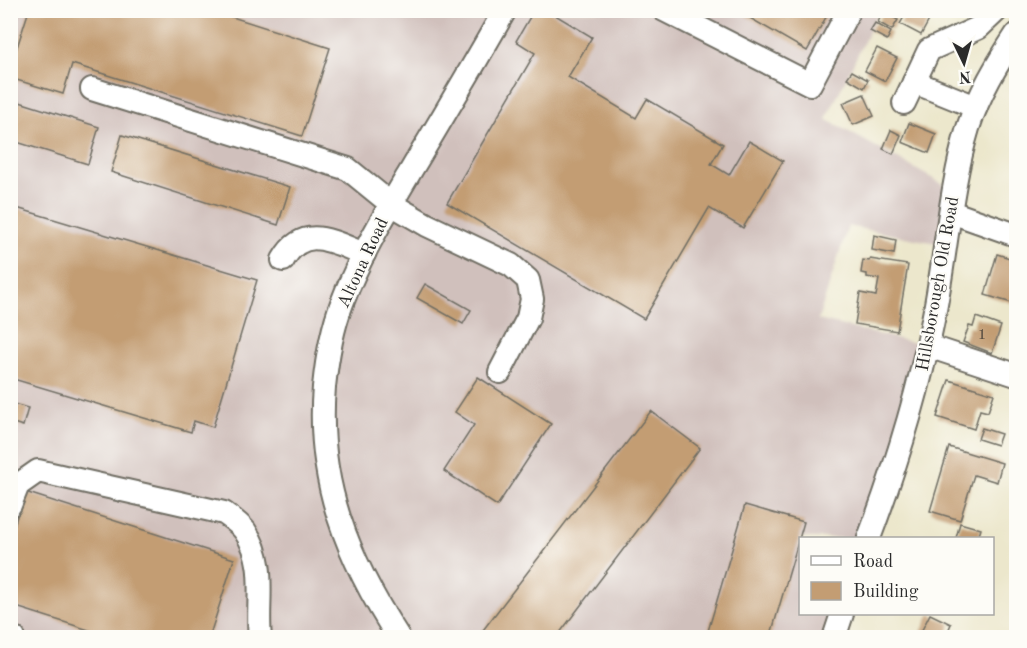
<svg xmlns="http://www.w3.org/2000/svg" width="1027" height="648" font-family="'Old Standard TT',serif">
  <rect width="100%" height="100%" fill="#fdfcf7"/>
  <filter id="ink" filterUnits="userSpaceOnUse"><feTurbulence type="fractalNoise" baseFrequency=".0167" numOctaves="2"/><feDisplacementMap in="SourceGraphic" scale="12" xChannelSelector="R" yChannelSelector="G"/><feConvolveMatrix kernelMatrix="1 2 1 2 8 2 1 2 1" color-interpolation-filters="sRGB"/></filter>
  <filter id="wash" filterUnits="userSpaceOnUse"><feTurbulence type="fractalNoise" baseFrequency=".008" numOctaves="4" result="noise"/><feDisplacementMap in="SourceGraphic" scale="24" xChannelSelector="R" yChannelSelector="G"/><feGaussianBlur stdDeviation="1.35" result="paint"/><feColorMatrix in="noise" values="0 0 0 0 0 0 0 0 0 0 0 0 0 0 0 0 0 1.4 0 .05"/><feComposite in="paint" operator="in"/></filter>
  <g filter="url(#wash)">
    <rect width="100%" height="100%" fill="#ece7cc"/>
    <polygon fill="#d0c0bc" points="10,11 879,11 826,119 955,191 946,245 848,226 818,320 928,346 869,538 800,538 800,614 842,614 833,637 11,637"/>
    <g id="blocks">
      <g fill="#c39d73">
        <polygon points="29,10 210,10 330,48 302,136 72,64 63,94 10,78 10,69"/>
        <polygon points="534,10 547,10 592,37 568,77 636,118 647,99 723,144 711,164 729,175 749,141 783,161 743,228 709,208 644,319 447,203 535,53 516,41"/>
        <polygon points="736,10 830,10 807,51"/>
        <polygon points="908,10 928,10 933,13 921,35 900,24"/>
        <polygon points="883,12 898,20 892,30 878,22"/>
        <polygon points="875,23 891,32 887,40 870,31"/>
        <polygon points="877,48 897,58 885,81 865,71"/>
        <polygon points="852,71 868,80 864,88 847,78"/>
        <polygon points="864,94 874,116 853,125 843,103"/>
        <polygon points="10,99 99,127 88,164 10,140"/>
        <polygon points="909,123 936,134 929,153 902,142"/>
        <polygon points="891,130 901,135 893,154 883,149"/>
        <polygon points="122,135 290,187 278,225 111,172"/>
        <polygon points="10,206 257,280 213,427 194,421 191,432 10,378"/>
        <polygon points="874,235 896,240 894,254 872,250"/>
        <polygon points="997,254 1016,260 1016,287 1012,303 985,295"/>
        <polygon points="870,259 908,265 897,331 855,324 860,293 876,296 879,279 867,277 867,274 861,273 863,260 869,261"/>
        <polygon points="425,284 471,310 463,324 417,298"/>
        <polygon points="976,317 1001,326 992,353 963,342 969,326 973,327"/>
        <polygon points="478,377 551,424 497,506 444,471 474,425 455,412"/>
        <polygon points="949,380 994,394 988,412 980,410 974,429 937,417"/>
        <polygon points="10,403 28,408 23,426 10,422"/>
        <polygon points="651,411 700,448 556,638 477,638"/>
        <polygon points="982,428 1001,434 997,445 978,439"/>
        <polygon points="949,447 1002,463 997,482 974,475 960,520 930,511"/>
        <polygon points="25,492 234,559 209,638 114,638 10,605 10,538"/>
        <polygon points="745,505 804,522 770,638 706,638"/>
        <polygon points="960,523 981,529 978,538 956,538"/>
        <polygon points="930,614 951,624 945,638 918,638"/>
      </g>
    </g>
  </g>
  <g filter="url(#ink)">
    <use href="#blocks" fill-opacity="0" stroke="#6f6d63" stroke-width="1.5"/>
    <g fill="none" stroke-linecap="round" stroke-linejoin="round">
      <g stroke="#6f6d63" stroke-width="26">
        <g id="minor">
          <polyline points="664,10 810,84 849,10"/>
          <polyline points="92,89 348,169 391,204 427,225 511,265 528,280 532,299 528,318 500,372"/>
          <polyline points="904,103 914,82"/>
          <polyline points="976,107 914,82 929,50 978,28 997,10"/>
          <polyline points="951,212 1016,235"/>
          <path d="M283,260C304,223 333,242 364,254"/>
          <polyline points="928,346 1016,375"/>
          <path d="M10,505L18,485L38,471L224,513C231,518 240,524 245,531C268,564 256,601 260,638"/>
          <path d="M869,538C895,469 917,398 932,325C946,260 949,191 968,128C979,94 997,64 1016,35"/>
          <polyline points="10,637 14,638"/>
          <path d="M399,638C348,560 316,481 324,387C327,358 332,329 342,303C360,255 387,211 413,167C444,115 475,63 505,10"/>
          <polyline points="834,638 842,614"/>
        </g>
      </g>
      <use href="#minor" stroke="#fff" stroke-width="22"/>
    </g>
  </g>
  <g text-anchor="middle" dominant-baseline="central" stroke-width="4.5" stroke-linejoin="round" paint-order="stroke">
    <g font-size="15" fill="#51483d">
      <text x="982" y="335">1</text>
    </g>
    <g font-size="18" fill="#2b2b2b" stroke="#fdfcf7">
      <text transform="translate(363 263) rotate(-65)">Altona Road</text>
      <text transform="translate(938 284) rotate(-80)">Hillsborough Old Road</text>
    </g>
  </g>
  <rect width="1027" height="648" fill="none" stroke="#fdfcf7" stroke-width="36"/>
  <rect x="799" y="537" width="195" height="78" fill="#fdfcf7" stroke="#a9a8a5" stroke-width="1.5"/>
  <rect x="811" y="556" width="30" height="9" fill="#ffffff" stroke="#a9a8a5" stroke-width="1.5"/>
  <text x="853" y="567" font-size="18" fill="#2b2b2b">Road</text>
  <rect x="811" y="582" width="30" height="18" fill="#c39d73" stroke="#a9a8a5" stroke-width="1.5"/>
  <text x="853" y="597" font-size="18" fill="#2b2b2b">Building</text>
  <g transform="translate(964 63) rotate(175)" stroke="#fdfcf7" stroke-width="4.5" paint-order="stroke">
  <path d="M0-4.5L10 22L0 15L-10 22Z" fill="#2b2b2b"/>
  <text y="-9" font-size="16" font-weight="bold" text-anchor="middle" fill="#2b2b2b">N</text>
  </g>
</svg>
